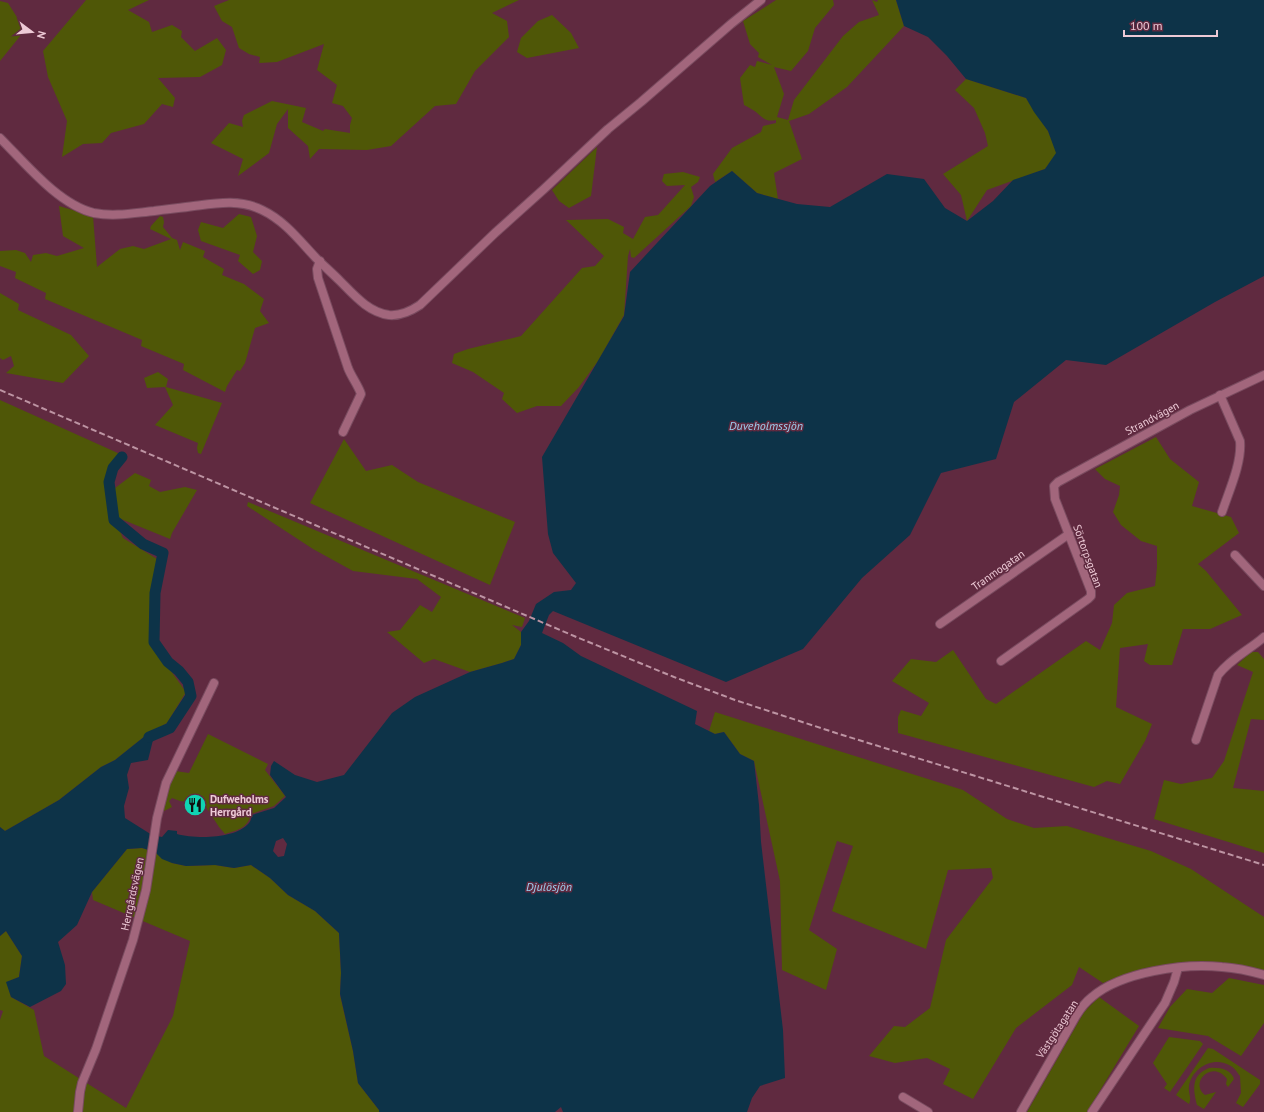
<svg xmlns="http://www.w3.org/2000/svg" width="1264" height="1112" font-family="'PT Sans',sans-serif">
  <rect width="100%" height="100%" fill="#602a40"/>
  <g fill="#4f5707">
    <polygon points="86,0 149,0 128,10 149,22 152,32 172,25 182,31 181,37 195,51 217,38 226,50 222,65 200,77 158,78 175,98 173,107 162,104 144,124 111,133 102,143 83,144 62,157 67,121 48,77 43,51"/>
    <polygon points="229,0 519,0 492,13 507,21 509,37 475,71 456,104 435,106 391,146 367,150 319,149 310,159 308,146 288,128 288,109 277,124 269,153 238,176 243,159 211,143 229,123 243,127 242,121 244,115 272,101 306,108 302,122 323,131 325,129 350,133 350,125 352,118 343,106 332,103 337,85 317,70 324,44 277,62 259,63 260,57 249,54 239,48 232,27 222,21 214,6"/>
    <path d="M776,0H833L834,5L815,28L808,51L791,71L774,67L784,94L777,117L788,120L794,100L843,36L859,22L879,15L872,0L877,2L878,0H896L904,26L847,87L809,114L789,121L802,159L774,173L778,199L757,193L732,171L715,182L713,174L732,148L761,132L763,126L776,123V120C766,122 763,118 756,112C752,109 748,107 744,105L740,78L750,65L755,67L757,61L772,65L758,57L759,53L750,44L743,21Z"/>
    <polygon points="0,1 8,3 25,30 0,61"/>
    <polygon points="552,15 571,33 579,48 527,58 517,52 521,38 538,21"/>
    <polygon points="966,79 1026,98 1048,131 1057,153 1045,169 987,190 967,221 961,195 943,174 988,146 985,133 974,108 955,90"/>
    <polygon points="597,147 591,196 569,208 559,201 552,190"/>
    <polygon points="683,172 700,177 698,182 691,187 694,197 691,206 634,258 631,257 630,249 628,256 624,315 598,361 579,387 561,406 537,406 517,413 502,399 504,393 473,372 452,363 454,354 468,349 521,336 582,268 595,266 604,256 566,220 608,219 624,227 623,233 633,239 645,217 658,215 685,185 667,186 662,181 664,174"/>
    <polygon points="59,206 93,216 97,267 120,249 133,246 144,249 171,239 150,229 151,226 160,216 163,217 164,222 163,227 172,238 177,240 180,250 183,242 205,251 203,257 224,269 222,275 244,284 264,299 260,311 269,323 255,328 245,363 240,371 237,370 227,386 225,392 183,370 184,364 141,346 142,340 45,299 46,293 15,278 16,272 0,266 0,251 16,250 25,253 31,262 33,255 46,253 57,256 84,248 63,236"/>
    <polygon points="239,214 251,217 257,236 253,252 262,261 260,270 253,274 238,261 240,255 201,241 198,230 201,222 223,228"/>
    <polygon points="0,293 19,304 18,310 71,335 89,356 63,383 6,373 14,366 11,356 3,360 0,358"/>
    <polygon points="158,372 168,379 166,387 222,403 201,454 198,453 197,448 198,443 155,425 173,405 165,387 147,388 144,378"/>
    <polygon points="0,400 120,454 108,473 108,490 113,516 123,538 157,559 149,620 150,642 186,692 167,723 145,736 115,760 101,767 59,800 5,831 0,827"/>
    <polygon points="1156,437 1170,459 1199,482 1192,506 1231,517 1239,533 1198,564 1206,571 1242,615 1210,629 1183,629 1172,665 1150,665 1144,661 1148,644 1120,648 1116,707 1152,724 1145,741 1120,784 1107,781 1094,787 898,733 898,717 901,710 921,716 929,703 892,681 911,659 936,662 953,650 986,699 996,704 1086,641 1100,650 1112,623 1114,605 1127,593 1155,586 1157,567 1157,546 1141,541 1121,525 1113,512 1119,495 1120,486 1105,479 1095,469"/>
    <polygon points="344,439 366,471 392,465 418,482 515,522 490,585 310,503"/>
    <polygon points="135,473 151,480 149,486 160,492 185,487 197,490 172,533 170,539 116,517 111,491"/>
    <polygon points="248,502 525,618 522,627 512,625 521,632 521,645 514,659 502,663 470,672 434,659 424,663 387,632 400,630 420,605 432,612 441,597 417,579 353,571 313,549 247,506"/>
    <polygon points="1251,652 1258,652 1264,659 1264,720 1251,719 1233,788 1264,791 1264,853 1154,819 1164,780 1181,784 1212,778 1224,761 1253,672 1237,665"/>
    <polygon points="715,712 963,790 1007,819 1034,828 1067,826 1151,851 1191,869 1264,917 1264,971 1255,968 1207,962 1145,968 1103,983 1079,967 1072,985 1016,1028 973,1099 943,1084 950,1069 927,1058 895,1063 869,1056 894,1026 905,1027 930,1008 946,940 993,878 991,868 948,870 926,949 832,911 853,846 837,841 809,930 837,949 826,990 782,970 780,881 754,761 740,754 724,732 715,734 709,731"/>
    <path d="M208,734L268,764L265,770L285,796L274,806L251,814C248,828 238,830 225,834L219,827L204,804L180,801L172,798L169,801L172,807L162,812V807L175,771L189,773Z"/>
    <polygon points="142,848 155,852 172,863 186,866 215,865 234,868 251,865 270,878 288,895 315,911 339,933 341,973 340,995 353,1051 358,1083 379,1110 379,1112 0,1112 0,1020 3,1011 0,1010 0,936 6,931 22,956 19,977 7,982 11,997 34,1010 44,1056 126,1108 173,1016 190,941 93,900 92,892 127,849"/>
    <polygon points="1229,978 1264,985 1264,1023 1241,1056 1208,1036 1158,1028 1170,1007 1187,989 1212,993"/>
    <polygon points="1099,997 1139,1026 1087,1112 1027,1112 1084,1012"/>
    <polygon points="1169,1037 1200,1041 1203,1044 1170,1092 1164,1088 1167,1084 1153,1063"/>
    <path d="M1208,1048L1213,1049L1260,1080V1084L1243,1107L1236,1103L1241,1093L1240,1076C1237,1072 1234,1067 1229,1065C1213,1056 1192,1068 1189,1086C1188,1093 1192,1098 1189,1104L1176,1095Z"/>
    <path d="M1209,1068C1219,1067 1231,1069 1234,1079L1228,1087L1226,1084L1227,1079C1212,1059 1189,1083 1205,1095L1216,1092L1204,1109L1197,1105C1193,1089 1191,1075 1209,1068Z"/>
  </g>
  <path fill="#0d3348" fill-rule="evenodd" d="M896,0H1264V276L1215,302L1106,365L1066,360L1014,402L996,459L941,473L910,535L862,578L803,649L726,682L553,611L549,615L542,633L563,643L581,656L697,711L695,724L715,734L724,732L740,754L754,761L759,805L761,842L783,1030L785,1078L760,1086L752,1098L747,1112H563L561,1107L555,1112H379V1110L358,1083L353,1051L340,994L341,973L339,933L315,911L288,895L270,878L251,865L234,868L215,865L186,866L172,863L162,859L155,852L142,848L127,849L92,892L77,925L58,942L65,965L66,984L61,991L30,1007L11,997L6,982L19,977L22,956L6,931L0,936V827L5,831L59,800L101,767L115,760L145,736L153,740L148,760L131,763L127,775L129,788L124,806L125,818L152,835L162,837L168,830L177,831V834C196,839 236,839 249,823C251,821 251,818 252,815L274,808L286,797L270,775L271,766L274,761L295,775L317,782L344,775L392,713L415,697L470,672L502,663L514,659L521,645V632L529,621L536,604L554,592L571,590L576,583L553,553L548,534L542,457L624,316L630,272L710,186L732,171L757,193L797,204L830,207L887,174L924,179L945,208L967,221L993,201L1013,180L1045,169L1056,153L1048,131L1034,112L1026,98L966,79L947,56L928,37L904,26ZM283,838L287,844L284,856L278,857L273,851L276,841Z"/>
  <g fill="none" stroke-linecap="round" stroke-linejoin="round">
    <polyline stroke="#0d3348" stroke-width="11" points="122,457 113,468 109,482 114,520 143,544 163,553 155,593 154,642 168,662 179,671 188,682 191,696 170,728 149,737"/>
    <g stroke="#794b5f" stroke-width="10">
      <g id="minor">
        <path d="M0,138C25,163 59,205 94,213C114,217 134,213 154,211C167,209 181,208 194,206C217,203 240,199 262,210C285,221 299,240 316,258C324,266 332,273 340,281C354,295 368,312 389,315C400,316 411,311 420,305L495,233L544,189L608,129L641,102L731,24L761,0"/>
        <path d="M320,261L317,269L318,278L348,368C351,376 359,387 361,394L343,432"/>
        <path d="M1220,395L1240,441C1242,463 1229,491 1222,512"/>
        <polyline points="1235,555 1264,586"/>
        <polyline points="940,624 1069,534"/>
        <polyline points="1001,661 1088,599 1091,596 1091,591 1055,499 1054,486 1058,482 1190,410 1264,375"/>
        <path d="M1196,740L1218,675C1230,659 1249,650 1264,637"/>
        <polyline points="903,1097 928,1112"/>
        <polyline points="78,1112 80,1092 82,1083 96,1049 133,940 146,890 157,818 166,783 214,683"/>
        <path d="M1021,1112L1073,1021C1078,1012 1084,1003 1092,997C1121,972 1184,963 1222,967C1236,968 1250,971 1264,975"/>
        <polyline points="1092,1112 1165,1003 1174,982 1178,968"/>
      </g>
    </g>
    <use href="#minor" stroke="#a2667c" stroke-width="8"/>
    <polyline stroke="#bd94a3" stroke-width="2" stroke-dasharray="6 3" stroke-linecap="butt" points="0,390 574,636 674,677 735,700 836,733 1264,865"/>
  </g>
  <defs>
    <g id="restaurant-disc" transform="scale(1.15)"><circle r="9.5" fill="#10d5b4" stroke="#602a40"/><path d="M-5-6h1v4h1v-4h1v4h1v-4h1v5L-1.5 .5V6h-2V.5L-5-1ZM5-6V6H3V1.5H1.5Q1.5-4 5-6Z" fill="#111"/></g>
  </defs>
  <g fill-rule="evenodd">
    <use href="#restaurant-disc" x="195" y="805"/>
  </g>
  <g text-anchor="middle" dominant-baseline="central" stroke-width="3" stroke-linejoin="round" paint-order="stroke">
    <g font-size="11" fill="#edcad6" stroke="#602a40">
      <text transform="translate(1152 418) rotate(-28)">Strandvägen</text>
      <text transform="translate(1088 556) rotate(70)">Sörtorpsgatan</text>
      <text transform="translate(998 570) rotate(-35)">Tranmogatan</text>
      <text transform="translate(132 894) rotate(-78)">Herrgårdsvägen</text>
      <text transform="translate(1057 1029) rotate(-57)">Västgötagatan</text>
    </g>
    <g font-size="11" font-weight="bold" fill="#edcad6" stroke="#602a40" text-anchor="start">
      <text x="210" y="799">Dufweholms<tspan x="210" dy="13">Herrgård</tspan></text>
    </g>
    <g font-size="12" font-style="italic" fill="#9cceed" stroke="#602a40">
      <text x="766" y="425">Duveholmssjön</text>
      <text x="549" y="886">Djulösjön</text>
    </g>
  </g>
  <g transform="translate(32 32) rotate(106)" stroke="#602a40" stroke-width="3" paint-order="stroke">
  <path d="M0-3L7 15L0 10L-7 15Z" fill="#edcad6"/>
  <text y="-6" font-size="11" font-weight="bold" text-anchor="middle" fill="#edcad6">N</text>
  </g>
  <path d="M1124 30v6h93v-6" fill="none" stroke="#edcad6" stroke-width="2"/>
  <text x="1130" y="30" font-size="12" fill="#edcad6" stroke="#602a40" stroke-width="3" paint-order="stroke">100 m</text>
</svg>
